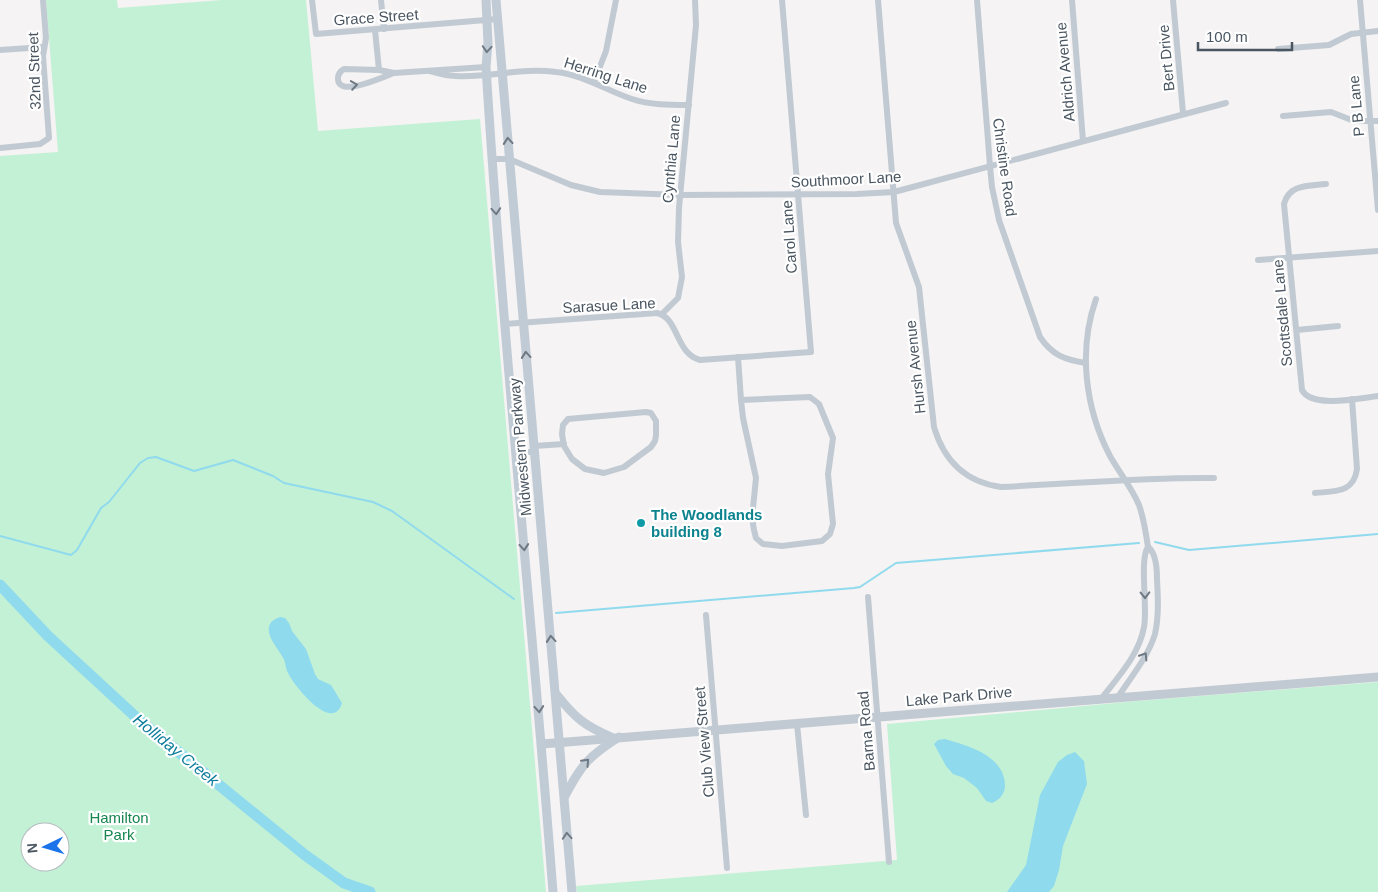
<svg xmlns="http://www.w3.org/2000/svg" width="1378" height="892" font-family="Arial,sans-serif">
  <rect width="100%" height="100%" fill="#f5f3f3"/>
  <g fill="#c3f1d5" fill-rule="evenodd">
    <path d="M46,0H117L118,8L222,0H306L318,131L480,119L546,892H0V156L58,152ZM30,832H60V862H30Z"/>
    <polygon points="1378,682 1378,892 577,892 576,886 897,860 887,724 1137,701"/>
  </g>
  <g fill="#90daee">
    <path d="M280,617L285,618L289,623L292,631L306,649L315,674L318,679L331,685L342,703C333,734 294,686 288,673C285,668 286,662 283,658C279,649 267,638 269,627C270,621 275,619 280,617Z"/>
    <path d="M945,739C969,746 1005,756 1005,786C1005,794 999,800 992,803L986,801L977,788L964,778L953,774L946,766L934,744L938,740Z"/>
    <polygon points="1075,752 1084,761 1087,784 1063,846 1059,870 1054,886 1049,892 1007,892 1026,865 1040,795 1058,762 1067,755"/>
  </g>
  <g fill="none" stroke-linecap="round" stroke-linejoin="round">
    <g stroke="#90daee" stroke-width="2">
      <polyline points="0,536 71,555 77,550 101,508 109,502 140,463 148,458 156,457 194,471 233,460 273,476 284,483 373,502 392,511 514,599"/>
      <polyline points="1155,542 1189,550 1378,534"/>
      <polyline points="556,613 854,588 860,587 896,563 1139,543"/>
    </g>
    <polyline stroke="#90daee" stroke-width="11" points="0,585 48,636 138,719 305,855 344,883 370,892"/>
    <g stroke="#c1cad2" stroke-width="6">
      <polyline points="312,0 316,34 498,19"/>
      <polyline points="381,0 384,29"/>
      <path d="M878,0L896,223L919,287L934,427C944,461 965,482 1001,487C1072,484 1143,477 1214,478"/>
      <path d="M977,0L990,166L992,187L999,220L1040,337C1052,355 1065,360 1086,363"/>
      <polyline points="1072,0 1083,141"/>
      <polyline points="1173,0 1183,113"/>
      <polyline points="1360,0 1378,210"/>
      <polyline points="375,30 379,70"/>
      <polyline points="1278,49 1329,45 1351,34 1378,31"/>
      <polyline points="0,50 44,47"/>
      <path d="M430,71C438,73 447,76 456,76C489,78 522,67 556,72C584,75 605,90 632,99C650,105 669,105 689,105"/>
      <path d="M394,73C385,76 337,99 338,78C338,73 341,71 344,69L379,70L394,73L486,67"/>
      <polyline points="594,82 606,51 616,0"/>
      <polyline points="1283,116 1331,112 1354,121 1378,121"/>
      <polyline points="0,148 40,144 49,138 43,56 46,38 43,0"/>
      <polyline points="493,159 509,159 571,185 600,192 681,195 857,194 894,192 1226,103"/>
      <path d="M1326,184C1308,186 1289,184 1284,204L1302,390C1312,409 1360,398 1378,396"/>
      <polyline points="1258,260 1378,251"/>
      <path d="M1096,299C1078,350 1085,408 1110,456C1119,472 1132,488 1139,505C1144,519 1146,533 1148,547C1139,560 1148,608 1144,627C1139,655 1118,677 1101,699"/>
      <polyline points="662,314 678,298 682,277 678,242 679,208 696,25 695,0"/>
      <path d="M504,324L657,313C679,318 675,353 700,360L811,352L782,0"/>
      <polyline points="1297,330 1338,326"/>
      <polyline points="738,357 741,400"/>
      <polygon points="810,397 819,404 833,438 828,474 833,524 830,534 822,541 782,546 763,544 756,538 754,530 752,518 756,478 743,418 741,400"/>
      <polygon points="646,412 651,413 656,421 656,435 655,441 651,447 624,467 604,473 585,469 572,459 564,446 562,434 563,425 568,419"/>
      <polyline points="517,442 521,452 534,452"/>
      <polyline points="534,446 564,444"/>
      <path d="M1315,493C1335,491 1354,493 1357,469L1352,399"/>
      <polyline points="868,597 889,862"/>
      <polyline points="706,615 727,868"/>
      <path d="M1118,697C1131,677 1148,657 1155,634C1159,616 1158,597 1157,579C1157,570 1156,553 1148,547"/>
      <polyline points="797,724 806,815"/>
    </g>
    <polyline stroke="#c1cad2" stroke-width="9" points="542,744 1378,677"/>
    <g stroke="#c1cbd6" stroke-width="9">
      <path d="M486,0L488,43L486,67C503,342 532,617 553,892"/>
      <polyline points="496,0 572,892"/>
      <path d="M557,695C575,718 585,726 613,738"/>
      <path d="M565,796C581,765 589,756 619,737"/>
    </g>
  </g>
  <defs><path id="oneway-chevron" d="M-2-3.5L2.5 0L-2 3.5" fill="none" stroke-width="1.6" stroke-linecap="round" stroke-linejoin="round" transform="scale(1.25)"/></defs>
  <g stroke="#6e7984">
    <use href="#oneway-chevron" transform="translate(487 49) rotate(94)"/>
    <use href="#oneway-chevron" transform="translate(508 141) rotate(-95)"/>
    <use href="#oneway-chevron" transform="translate(496 211) rotate(86)"/>
    <use href="#oneway-chevron" transform="translate(526 355) rotate(-95)"/>
    <use href="#oneway-chevron" transform="translate(524 547) rotate(85)"/>
    <use href="#oneway-chevron" transform="translate(551 639) rotate(-95)"/>
    <use href="#oneway-chevron" transform="translate(539 709) rotate(85)"/>
    <use href="#oneway-chevron" transform="translate(586 762) rotate(-47)"/>
    <use href="#oneway-chevron" transform="translate(567 836) rotate(-94)"/>
  </g>
  <g stroke="#6e7983">
    <use href="#oneway-chevron" transform="translate(354 85) rotate(-9)"/>
    <use href="#oneway-chevron" transform="translate(1145 595) rotate(89)"/>
    <use href="#oneway-chevron" transform="translate(1144 656) rotate(-58)"/>
  </g>
  <circle fill="#0f9aa8" stroke="#fff" stroke-width="2" cx="641" cy="523" r="5"/>
  <g text-anchor="middle" dominant-baseline="central" stroke-width="4.5" stroke-linejoin="round" paint-order="stroke">
    <g font-size="15" fill="#4a5661" stroke="#fff">
      <text transform="translate(376 17) rotate(-4)">Grace Street</text>
      <text transform="translate(1166 58) rotate(-95)">Bert Drive</text>
      <text transform="translate(34 71) rotate(-92)">32nd Street</text>
      <text transform="translate(1065 72) rotate(-95)">Aldrich Avenue</text>
      <text transform="translate(606 75) rotate(18)">Herring Lane</text>
      <text transform="translate(1356 106) rotate(-95)">P B Lane</text>
      <text transform="translate(671 159) rotate(-85)">Cynthia Lane</text>
      <text transform="translate(1005 167) rotate(82)">Christine Road</text>
      <text transform="translate(846 179) rotate(-3)">Southmoor Lane</text>
      <text transform="translate(789 237) rotate(-94)">Carol Lane</text>
      <text transform="translate(609 305) rotate(-3)">Sarasue Lane</text>
      <text transform="translate(1282 313) rotate(-95)">Scottsdale Lane</text>
      <text transform="translate(915 367) rotate(-96)">Hursh Avenue</text>
      <text transform="translate(520 447) rotate(-95)">Midwestern Parkway</text>
      <text transform="translate(959 696) rotate(-5)">Lake Park Drive</text>
      <text transform="translate(866 731) rotate(-95)">Barna Road</text>
      <text transform="translate(704 742) rotate(-95)">Club View Street</text>
    </g>
    <g font-size="15" font-weight="bold" fill="#0d838f" stroke="#fff" text-anchor="start">
      <text x="651" y="514">The Woodlands<tspan x="651" dy="17">building 8</tspan></text>
    </g>
    <g font-size="15" fill="#17864f" stroke="#fff">
      <text x="119" y="817">Hamilton<tspan x="119" dy="17">Park</tspan></text>
    </g>
    <g font-size="16" font-style="italic" fill="#0c7c9b" stroke="#fff">
      <text transform="translate(176 750) rotate(39)">Holliday Creek</text>
    </g>
  </g>
  <g transform="translate(45 847) rotate(265)"><circle r="24" fill="#ffffff" stroke="#b7bbc0"/>
  <path d="M0-4L9 19L0 12L-9 19Z" fill="#1a73e8"/>
  <text y="-8" font-size="14" font-weight="bold" text-anchor="middle" fill="#4a5661">N</text>
  </g>
  <path d="M1198 42v8h94v-8" fill="none" stroke="#4a5661" stroke-width="2.5"/>
  <text x="1206" y="42" font-size="15" fill="#4a5661" stroke="#ffffff" stroke-width="4" paint-order="stroke">100 m</text>
</svg>
